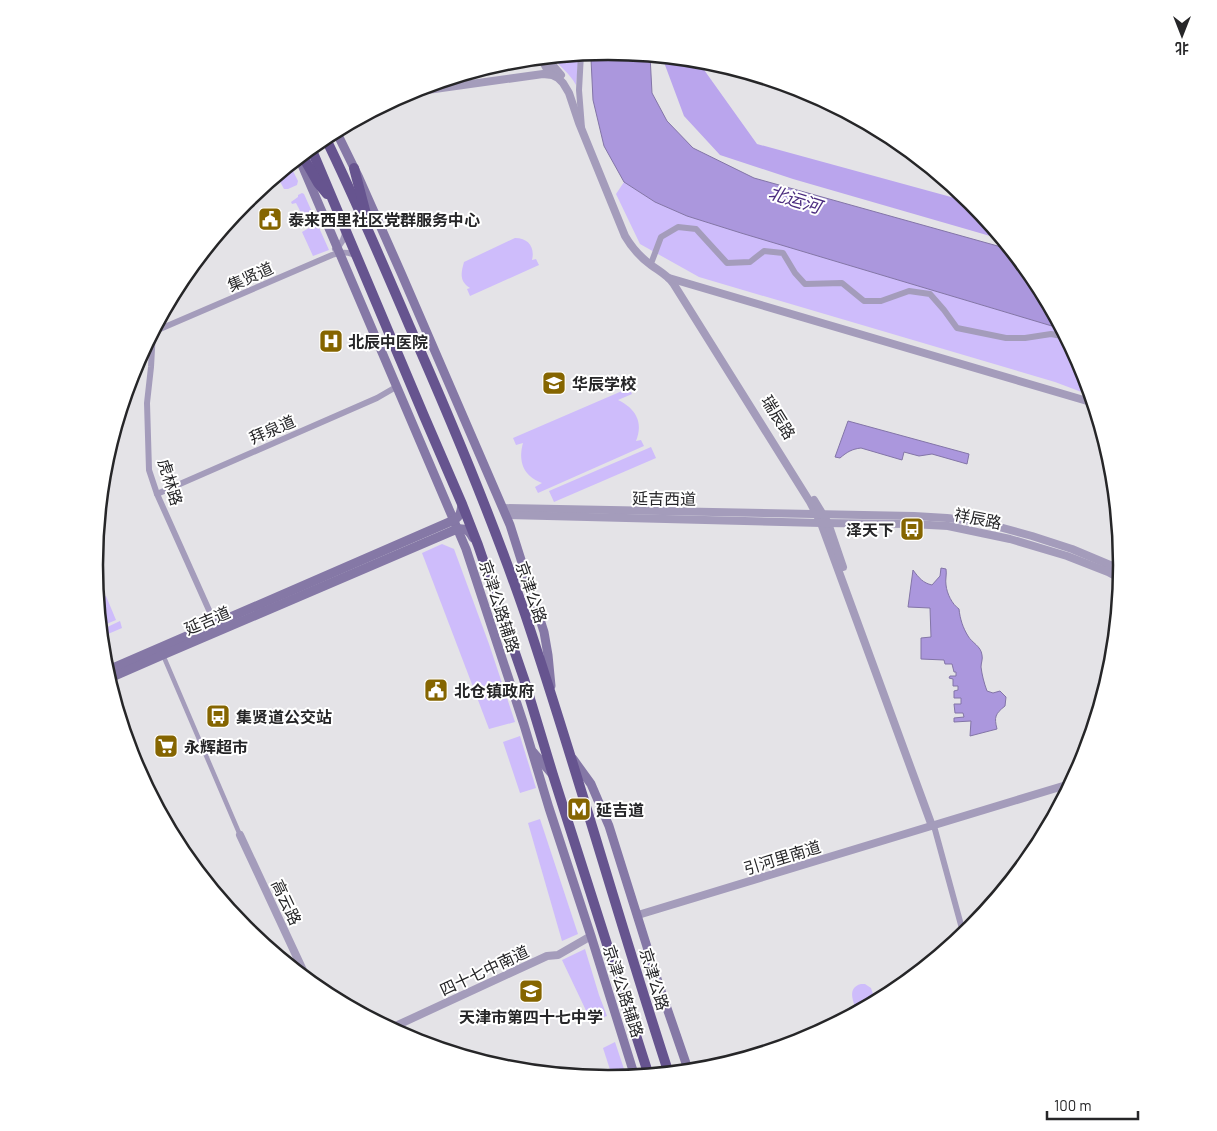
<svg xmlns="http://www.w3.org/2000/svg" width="1217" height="1131" font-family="Barlow,'Noto Sans SC',sans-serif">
  <rect width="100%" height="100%" fill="#e4e3e7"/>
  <g fill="#cebcfb">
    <path d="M579,54L576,85C569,72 560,68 553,57Z"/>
    <polygon points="290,165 298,181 297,185 288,189 284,189 277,176"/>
    <polygon points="624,182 655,202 687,216 741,233 1062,329 1084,369 1092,396 1055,382 699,277 640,244 616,194"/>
    <polygon points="302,193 304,194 329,250 313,256 302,232 309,228 296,203 292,204 291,202 298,197 298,195"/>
    <path d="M515,238C529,238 535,248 532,260L536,259L539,265L470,296L467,289L470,288C459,281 461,273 464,262Z"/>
    <path d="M629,388L632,394L618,400C635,408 644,422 636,441L641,440L644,446L538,493L535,487L542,483C523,476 518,461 523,443L516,445L513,438Z"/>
    <polygon points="651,447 656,458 554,502 549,491"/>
    <polygon points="442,544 454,549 489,644 515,722 489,729 422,553"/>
    <polygon points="106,596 116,620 104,625 99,612 98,600"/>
    <polygon points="120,621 122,628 101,637 101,630"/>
    <polygon points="520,736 536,788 520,793 503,742"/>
    <polygon points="540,819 578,934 562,941 528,823"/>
    <polygon points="585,949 599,995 607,1016 591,1021 562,960"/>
    <path d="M861,984H865L871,988L876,1003L857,1013C854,1002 846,988 861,984Z"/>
    <polygon points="615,1042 627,1078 613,1079 603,1048"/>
  </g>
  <polygon fill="#baa5ed" points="662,57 697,60 757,144 973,203 1004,240 793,179 720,155 684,116"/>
  <g fill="#ab97dd" stroke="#8375a7">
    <polygon points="608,51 650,55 652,93 667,121 693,148 754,178 1012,250 1036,280 1062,329 741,233 687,216 655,202 624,182 604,146 593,100 591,59 592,53"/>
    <path d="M848,421L969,454L967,464L932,454L919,456L904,452L902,460L861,448C852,449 847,452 840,458L835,457Z"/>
    <path d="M941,568L946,569C947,574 945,580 946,585C947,594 952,604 959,609C960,619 963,628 968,636C972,643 981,646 982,655C983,659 981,663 981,667C982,675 984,683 987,691L993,693L1000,691L1006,697L1005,706C995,714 994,717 997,729L970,736L971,721L954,722V718L964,717L963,713H955L954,704H961V698H954V691L958,690V686H953V679L949,678L950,676H956V672H954L952,664H945L944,660L921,659V638L931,637L930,608L908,607L913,570C919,578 923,583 932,585L940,576Z"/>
  </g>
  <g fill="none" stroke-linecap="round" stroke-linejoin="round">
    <polyline stroke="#a49cbb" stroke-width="4.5" points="163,655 240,835"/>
    <g stroke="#a49cbb" stroke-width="6">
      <polyline points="581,54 579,90 582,128"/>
      <path d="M335,249C341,245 345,238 345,230"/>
      <polyline points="652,261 661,237 678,227 696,229 727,263 750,262 764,251 783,253 795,273 805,284 842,283 864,301 881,301 909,291 930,294 944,310 957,328 1006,338 1025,338 1051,334 1067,337"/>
      <polyline points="153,331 151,367 147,403 149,470 157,494 217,628"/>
      <path d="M153,332L332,255C341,252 349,251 357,257"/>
      <polyline points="157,494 377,398 396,387"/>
      <polyline points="934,826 964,936"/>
    </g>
    <g stroke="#a49cbb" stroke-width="8">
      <polyline points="547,57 550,62 561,75"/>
      <polyline points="541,58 547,69 552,74"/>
      <path d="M406,93L543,74L552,75L558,78L563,83L569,93L579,123L625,236C632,248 640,257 651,265C659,271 667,275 673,283L810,502L821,523L932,826"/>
      <polyline points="669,278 1094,403"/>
      <polyline points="814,500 828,523 843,567"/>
      <polyline points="503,508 914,516 947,518 981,522 1032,536 1072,549 1122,570"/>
      <polyline points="506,515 821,523 911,524 948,526 1010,539 1067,556 1108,572 1121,579"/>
      <polyline points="240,835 308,981"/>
      <polyline points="638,915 1073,783"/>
      <polyline points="389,1029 547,956 558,955 591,936"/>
    </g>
    <g stroke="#8578a6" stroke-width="9">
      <polyline points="336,131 359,178 402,275 510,525 544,632 548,655 551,686"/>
      <polyline points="299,158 466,549 524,725 549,808 591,936 635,1077"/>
      <path d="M106,671L454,520C461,516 461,511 462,504"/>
      <path d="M108,679L163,655L457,529C466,528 469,531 473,538"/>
      <polyline points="533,752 553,775"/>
      <polyline points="573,759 591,784 609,826 659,985 689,1072"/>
    </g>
    <g stroke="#66548f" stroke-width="10">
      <path d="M325,137C355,198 382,262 409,325C451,420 491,515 525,614C576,766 619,921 669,1074"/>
      <polyline points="311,148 424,416 462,504 478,545 524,679 553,775 649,1076"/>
      <polyline points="302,155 318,183 327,194"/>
      <polyline points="354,168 366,214"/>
    </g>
  </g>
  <defs>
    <g id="civic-square" transform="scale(1.25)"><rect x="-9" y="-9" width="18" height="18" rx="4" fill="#856500" stroke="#fff"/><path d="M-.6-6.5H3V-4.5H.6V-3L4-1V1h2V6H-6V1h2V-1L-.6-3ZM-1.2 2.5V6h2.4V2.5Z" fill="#fff"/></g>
    <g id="hospital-square" transform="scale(1.25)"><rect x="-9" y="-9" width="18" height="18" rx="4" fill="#856500" stroke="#fff"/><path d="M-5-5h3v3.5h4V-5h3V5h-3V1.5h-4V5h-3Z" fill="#fff"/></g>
    <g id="school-square" transform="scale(1.25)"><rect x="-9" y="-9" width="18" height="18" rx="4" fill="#856500" stroke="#fff"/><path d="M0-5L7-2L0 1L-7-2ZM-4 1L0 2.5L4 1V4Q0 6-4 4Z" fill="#fff"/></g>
    <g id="bus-square" transform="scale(1.25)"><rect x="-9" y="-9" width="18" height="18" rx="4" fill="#856500" stroke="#fff"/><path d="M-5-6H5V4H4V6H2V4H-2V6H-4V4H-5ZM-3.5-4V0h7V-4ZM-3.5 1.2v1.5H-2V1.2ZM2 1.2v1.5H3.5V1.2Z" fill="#fff"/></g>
    <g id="supermarket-square" transform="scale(1.25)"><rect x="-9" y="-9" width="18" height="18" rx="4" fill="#856500" stroke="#fff"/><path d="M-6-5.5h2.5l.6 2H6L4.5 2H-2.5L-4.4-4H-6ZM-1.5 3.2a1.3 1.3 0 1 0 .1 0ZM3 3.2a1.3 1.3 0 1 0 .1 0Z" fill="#fff"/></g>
    <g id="metro-square" transform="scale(1.25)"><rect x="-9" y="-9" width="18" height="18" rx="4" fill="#856500" stroke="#fff"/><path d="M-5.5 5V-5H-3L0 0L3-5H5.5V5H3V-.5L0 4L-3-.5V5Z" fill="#fff"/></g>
  </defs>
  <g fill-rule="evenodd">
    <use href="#civic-square" x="270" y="219"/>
    <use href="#hospital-square" x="331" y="341"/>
    <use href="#school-square" x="554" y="383"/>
    <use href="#bus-square" x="912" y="529"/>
    <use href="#civic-square" x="436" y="690"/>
    <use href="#bus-square" x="218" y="716"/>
    <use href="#supermarket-square" x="166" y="746"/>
    <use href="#metro-square" x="579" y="809"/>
    <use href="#school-square" x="531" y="991"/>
  </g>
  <g text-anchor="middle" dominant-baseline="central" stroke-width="4" stroke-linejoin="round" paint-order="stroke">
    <g font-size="16" font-weight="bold" fill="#262628" stroke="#fff" text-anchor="start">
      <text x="288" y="219">泰来西里社区党群服务中心</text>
      <text x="348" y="341">北辰中医院</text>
      <text x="572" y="383">华辰学校</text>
      <text x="894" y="529" text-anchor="end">泽天下</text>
      <text x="454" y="690">北仓镇政府</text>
      <text x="236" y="716">集贤道公交站</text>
      <text x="184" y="746">永辉超市</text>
      <text x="596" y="809">延吉道</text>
      <text x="531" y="1016" text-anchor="middle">天津市第四十七中学</text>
    </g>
    <g font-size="16" fill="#262628" stroke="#fff">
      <text transform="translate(250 276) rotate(-24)">集贤道</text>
      <text transform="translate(779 417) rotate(58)">瑞辰路</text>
      <text transform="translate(272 429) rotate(-23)">拜泉道</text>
      <text transform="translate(171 482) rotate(73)">虎林路</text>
      <text transform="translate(664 498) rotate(1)">延吉西道</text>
      <text transform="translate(978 518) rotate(11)">祥辰路</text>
      <text transform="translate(532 592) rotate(71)">京津公路</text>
      <text transform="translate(500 606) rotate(72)">京津公路辅路</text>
      <text transform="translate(207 620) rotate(-23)">延吉道</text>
      <text transform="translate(782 857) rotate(-17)">引河里南道</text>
      <text transform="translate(287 902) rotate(65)">高云路</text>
      <text transform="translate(484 970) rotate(-25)">四十七中南道</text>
      <text transform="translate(655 979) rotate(73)">京津公路</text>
      <text transform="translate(624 991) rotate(72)">京津公路辅路</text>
    </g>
    <g font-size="18" font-style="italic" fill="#4d2e80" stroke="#fff">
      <text transform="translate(795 199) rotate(17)">北运河</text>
    </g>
  </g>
  <path d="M0 0H1217V1131H0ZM103 565a505 505 0 1 1 1010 0a505 505 0 1 1-1010 0Z" fill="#fff" fill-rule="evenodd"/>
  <path fill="none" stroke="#262628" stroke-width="2.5" d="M103 565a505 505 0 1 1 1010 0a505 505 0 1 1-1010 0Z"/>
  <g transform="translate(1182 35) rotate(180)" stroke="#ffffff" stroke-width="4" paint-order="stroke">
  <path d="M0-4L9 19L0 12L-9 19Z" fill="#262628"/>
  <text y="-8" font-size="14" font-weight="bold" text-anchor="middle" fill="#262628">北</text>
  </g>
  <path d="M1047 1111v8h91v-8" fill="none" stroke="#262628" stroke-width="2.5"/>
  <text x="1054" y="1111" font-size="15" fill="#262628" stroke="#ffffff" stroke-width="4" paint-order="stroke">100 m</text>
</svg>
